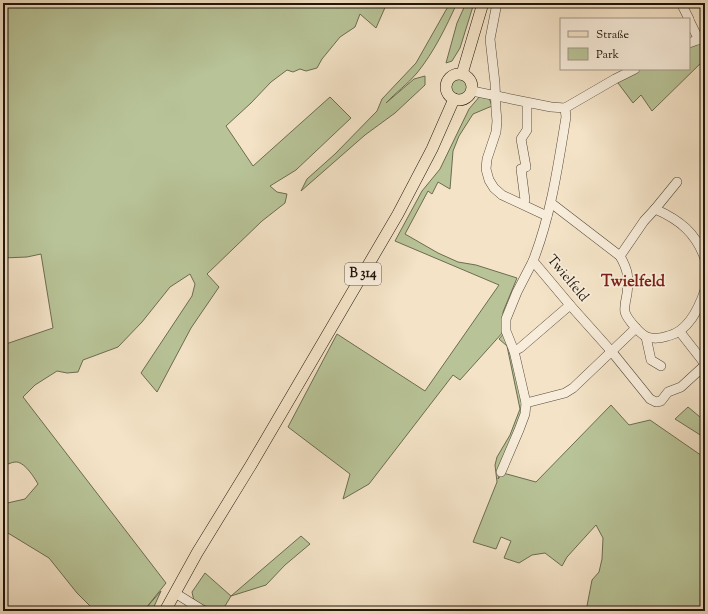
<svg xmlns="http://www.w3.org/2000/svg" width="708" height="614" font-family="'Sorts Mill Goudy',serif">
  <rect width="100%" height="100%" fill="#f4e3c7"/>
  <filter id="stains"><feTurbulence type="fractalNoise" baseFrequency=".005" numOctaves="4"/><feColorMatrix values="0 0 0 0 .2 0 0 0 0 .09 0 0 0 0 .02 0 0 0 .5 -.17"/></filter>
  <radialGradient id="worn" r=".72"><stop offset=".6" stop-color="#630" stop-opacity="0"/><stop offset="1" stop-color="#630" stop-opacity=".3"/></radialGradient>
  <g fill="#b8c498" stroke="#6c6c51">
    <path d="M3,3H387L376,28L360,14L355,27L340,37L322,59L317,68L306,71L300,69L293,72L287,70L271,82L251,103L226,126L253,166L330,97L351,118L296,170L270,186L277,192L287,194L285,203L262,221L207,274L219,287L191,328L157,392L141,373L192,296L195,284L190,274L170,287L142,322L118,347L83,360L78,372L67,373L57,371L35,385L23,397L166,583L146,608L161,591L152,611H95L77,593L49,558L3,530V504L25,499L38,484C34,477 24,461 15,462C12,462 6,465 3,466V345L53,328L41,254L27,257L3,258Z"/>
    <path d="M450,3H457C446,27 434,52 417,73C408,84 395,93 386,103L414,79L425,76V85L395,113L365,135L301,191L307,179L335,154L377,111L382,99L416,63Z"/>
    <polygon points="466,3 474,3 460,48 452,61 446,63 457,23"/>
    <polygon points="705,37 705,59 652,111 641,95 633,103 615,79 635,69 689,69 689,43"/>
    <circle cx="459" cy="87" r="10"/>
    <polygon points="480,96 489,98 492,106 473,114 459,136 453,151 450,189 438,182 432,194 428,191 405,234 438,253 458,262 476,265 517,278 503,312 504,331 460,380 453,375 369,484 343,499 350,474 288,427 337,334 425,391 499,285 395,241 422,191 440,169 469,109"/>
    <polygon points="506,331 526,403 498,479 503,473 536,482 611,405 629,425 650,420 705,458 705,611 586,611 592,580 599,572 602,559 603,538 596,525 567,557 562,566 545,553 532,555 519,563 504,558 511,541 501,537 496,549 473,542 497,482 495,465 497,457 510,435 520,409 507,346 499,339"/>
    <polygon points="688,407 700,417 705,413 705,438 675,419"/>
    <polygon points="301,536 310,544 285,565 266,585 231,596 222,611 216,611 194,601 192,592 205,573 231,596"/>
  </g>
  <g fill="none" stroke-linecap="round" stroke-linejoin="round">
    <g stroke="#544839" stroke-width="10">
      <g id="minor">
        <polyline points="497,3 490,39 495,83 496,110 497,121 496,132 487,159 486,169 489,180 494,188 502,195 547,216"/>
        <polyline points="681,3 689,19"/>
        <polyline points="689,20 699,40"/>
        <polyline points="689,43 705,37"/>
        <polyline points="472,91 551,107 565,108 615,79 635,69"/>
        <path d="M565,108L566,117C558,166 551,215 533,261L570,305L612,352L650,399L656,402L661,401L668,392L681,387L705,365"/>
        <polyline points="525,200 521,169 526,167 521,139 527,130 527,103"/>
        <path d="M551,203L620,256L644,221L655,209C680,220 696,233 705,259"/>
        <polyline points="655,209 677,182"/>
        <path d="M620,256C628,270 629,277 627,294C626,299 624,306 625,312C627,319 640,334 647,337C654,339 662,338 668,336C689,331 699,308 705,290"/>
        <polyline points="680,332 705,364"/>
        <polyline points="646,337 651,360 661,366"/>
        <polyline points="514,351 520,348 570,305"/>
        <polyline points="526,403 565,393 573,388 636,328"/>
        <polyline points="501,472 519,430 525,414 526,403 514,351 506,331 506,319 517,292 533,261"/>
        <polyline points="175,593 204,611"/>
      </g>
    </g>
    <g stroke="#1f150a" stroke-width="12">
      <g id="major">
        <polyline points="462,74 483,3"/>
        <circle cx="459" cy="87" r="13"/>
        <polyline points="165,611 197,553 251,465 398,214 432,149 454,99"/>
      </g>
    </g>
    <use href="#minor" stroke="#f8eddb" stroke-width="9"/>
    <use href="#major" stroke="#f4e3c7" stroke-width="11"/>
  </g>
  <g text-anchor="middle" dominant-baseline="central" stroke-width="3.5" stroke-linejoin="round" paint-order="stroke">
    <rect fill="#f8eddb" stroke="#605649" stroke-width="1" x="345" y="263" width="36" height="22" rx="3"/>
    <g font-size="13" font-weight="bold" fill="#1f150a">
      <text x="363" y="274">B 314</text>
    </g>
    <g font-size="14" fill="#1f150a" stroke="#f8eddb">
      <text transform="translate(567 279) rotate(50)">Twielfeld</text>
    </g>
    <g font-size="16" font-weight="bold" fill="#7a1f14" stroke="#f8eddb">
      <text x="633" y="282">Twielfeld</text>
    </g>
  </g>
  <rect width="708" height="614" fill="none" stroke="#f4e3c7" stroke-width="16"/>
  <rect x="4" y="4" width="700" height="606" fill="none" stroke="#1f150a" stroke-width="2"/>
  <rect x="8" y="8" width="692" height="598" fill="none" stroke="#1f150a"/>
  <rect x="560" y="18" width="130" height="52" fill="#f8eddb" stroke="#a19787"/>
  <rect x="568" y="31" width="20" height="6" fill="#f4e3c7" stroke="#a19787"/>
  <text x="596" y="38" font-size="12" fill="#1f150a">Straße</text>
  <rect x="568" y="48" width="20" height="12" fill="#b8c498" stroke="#a19787"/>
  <text x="596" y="58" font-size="12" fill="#1f150a">Park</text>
  <rect width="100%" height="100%" filter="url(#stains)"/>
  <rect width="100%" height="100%" fill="url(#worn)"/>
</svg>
